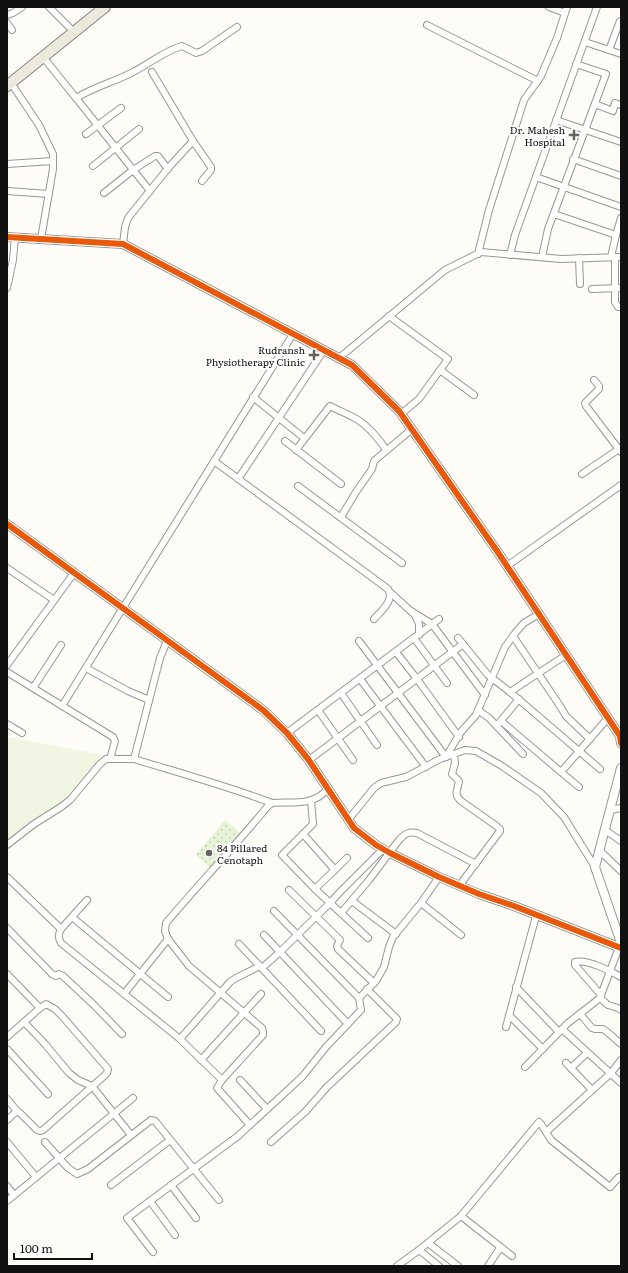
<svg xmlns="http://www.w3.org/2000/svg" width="628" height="1273" font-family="Literata,serif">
  <defs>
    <pattern id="green-dots" width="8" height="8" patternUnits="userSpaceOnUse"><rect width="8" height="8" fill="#e7f3d7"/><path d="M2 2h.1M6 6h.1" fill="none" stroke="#c5cfb8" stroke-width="1.8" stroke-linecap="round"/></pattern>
  </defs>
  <rect width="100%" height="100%" fill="#fdfcf7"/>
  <polygon fill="url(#green-dots)" points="225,820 240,833 211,868 196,855"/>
  <polygon fill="#f0f6e1" points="7,737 104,755 87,781 65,804 7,843"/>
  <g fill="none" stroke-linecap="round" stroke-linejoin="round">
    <g stroke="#979795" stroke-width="8">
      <g id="minor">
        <polyline points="49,7 74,32"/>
        <polyline points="549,7 565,13"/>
        <polyline points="7,15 13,13 22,7"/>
        <polyline points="7,23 12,30"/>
        <polyline points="427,25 538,81"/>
        <polyline points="585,42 621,54"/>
        <polyline points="609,50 620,21 621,21"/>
        <polyline points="43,57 76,98"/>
        <polyline points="11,83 39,125 53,154 53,169 41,239"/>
        <polyline points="595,104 613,111 615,103 621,105"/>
        <polyline points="556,120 621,142"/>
        <polyline points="86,134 121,108"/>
        <polyline points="193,141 211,167 211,170 202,181"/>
        <polyline points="573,159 621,176"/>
        <polyline points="7,164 53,161"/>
        <polyline points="93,166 139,129"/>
        <polyline points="536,177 621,207"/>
        <polyline points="7,191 49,194"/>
        <path d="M150,191L76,98C94,87 114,82 133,72C149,64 164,51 182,46L196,53L202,51L237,27"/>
        <polyline points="104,193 133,170 155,156 158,156 168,169"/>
        <polyline points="554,214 616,235"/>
        <polyline points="123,244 125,227 128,218 169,167 193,141 152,72"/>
        <polyline points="478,254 489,210 524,100 541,76 557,38 567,7"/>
        <polyline points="510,255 515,235 597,7"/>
        <polyline points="542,257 548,229 606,74 576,64"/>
        <polyline points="611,257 616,235 621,218"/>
        <polyline points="615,257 615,302 618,307 621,307"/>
        <polyline points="579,258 580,284"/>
        <polyline points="7,288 13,260 15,237"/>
        <polyline points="592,289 621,288"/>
        <polyline points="389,316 448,359 419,399 401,414"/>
        <polyline points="339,358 445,270 481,252 561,259 621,257"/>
        <polyline points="440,370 474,395"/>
        <polyline points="594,380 599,386 599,389 585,403 586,406 621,452"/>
        <polyline points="253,397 304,438"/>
        <polyline points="285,441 341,484"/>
        <path d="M296,450L330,406C339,411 349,414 358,420C369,427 380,440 386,450"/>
        <path d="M214,461L388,589C395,600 381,611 374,619"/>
        <polyline points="582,474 619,449"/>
        <polyline points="238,479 324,350"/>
        <polyline points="298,486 402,563"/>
        <polyline points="341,517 356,492 372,469 374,461 412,429"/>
        <polyline points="507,566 621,485"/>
        <polyline points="7,568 54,600"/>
        <polyline points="391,593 415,615 419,624 419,635"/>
        <polyline points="411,611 432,624 485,695"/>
        <polyline points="513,636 560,706 566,716 590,739"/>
        <polyline points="414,638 447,683"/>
        <polyline points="458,638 488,675 510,692 600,769"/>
        <polyline points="359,641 446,757 460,733 476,715 505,647 516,632 524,623 539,614"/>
        <polyline points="396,652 417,679 459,737"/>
        <polyline points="7,665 74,573"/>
        <polyline points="86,668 128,691 149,700"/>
        <polyline points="7,672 113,737 115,741 110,759"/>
        <polyline points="360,679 426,767"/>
        <polyline points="33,688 61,645"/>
        <polyline points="510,692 566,655"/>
        <polyline points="341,693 377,745"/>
        <polyline points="62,706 293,334"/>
        <polyline points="318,710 353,760"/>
        <polyline points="478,710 489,718 523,754"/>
        <polyline points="501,721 561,772 608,718"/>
        <polyline points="499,723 519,699"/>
        <polyline points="7,724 22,733"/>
        <polyline points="287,733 439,619"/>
        <path d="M454,754L455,763L452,774L459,781C458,789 453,794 461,801L495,825L500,829V831L459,886"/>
        <path d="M134,759C180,773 227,786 272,803"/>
        <polyline points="309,760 463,644"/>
        <polyline points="561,772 579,787"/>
        <polyline points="311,800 313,824 282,855 315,889 368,938"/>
        <polyline points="610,810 621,808"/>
        <polyline points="348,820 374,788 381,783 406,777 440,759 465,750 476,751 502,766 541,793 564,817 595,867"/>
        <polyline points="605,830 621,841"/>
        <polyline points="303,834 335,870"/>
        <polyline points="7,845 34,824 61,807 70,800 100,764 106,759 134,759 160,658 167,641"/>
        <polyline points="600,851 621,871"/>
        <polyline points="7,877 61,929"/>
        <polyline points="315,889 347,858"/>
        <polyline points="289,890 338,938 340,940 337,946 338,949 374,983"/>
        <path d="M87,900L61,929C58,935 58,937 61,943L180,1039L222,1080"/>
        <polyline points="352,901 396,934"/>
        <polyline points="421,903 461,935"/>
        <path d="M341,913L369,880L399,840C405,834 408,831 417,833L476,864"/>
        <polyline points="72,917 168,997"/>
        <polyline points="7,928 52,974 56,976 59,974 63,976 94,1005 122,1034"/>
        <polyline points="239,944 321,1031"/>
        <polyline points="262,968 280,952 264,935"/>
        <polyline points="7,974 40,1008"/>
        <polyline points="516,987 559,1032"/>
        <polyline points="124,994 168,939"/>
        <path d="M601,995L575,965V962C587,959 611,971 621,977"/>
        <polyline points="359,998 376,981 384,967 389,947 393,937 421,903 439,877"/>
        <polyline points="600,998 608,1005 618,1008 621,1010"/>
        <polyline points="580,1014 592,1028 595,1029 603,1029 606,1031 621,1044"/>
        <polyline points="509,1015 543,1049"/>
        <polyline points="24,1022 45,1044 69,1073 78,1080 92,1086 131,1135"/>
        <polyline points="348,1024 280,952 330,903 341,891 383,849"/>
        <polyline points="506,1027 536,916"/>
        <polyline points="562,1029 621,1083"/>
        <polyline points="7,1037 40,1008 46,1004 55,1009 62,1016 108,1069 107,1073 104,1076 43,1130 40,1131 37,1130 20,1113 17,1111 7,1120"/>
        <polyline points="180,1039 230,982 236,978 260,966"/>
        <polyline points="7,1049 48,1094"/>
        <polyline points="201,1060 261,994"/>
        <polyline points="566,1063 592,1090"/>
        <polyline points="525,1067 568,1023 600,998 619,947"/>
        <polyline points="571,1068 587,1053"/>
        <polyline points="240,1080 267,1109"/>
        <polyline points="7,1099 17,1111"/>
        <path d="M250,1125L217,1088L222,1080L263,1035V1032L262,1028L189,966L168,939L165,931L166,923C199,884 235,846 268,806L272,803C293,801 312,807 328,789"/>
        <polyline points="546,1132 611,1073 621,1060"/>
        <polyline points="7,1142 36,1177"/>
        <polyline points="45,1142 68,1168 77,1174 88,1169 151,1120 155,1121 219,1200"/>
        <polyline points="271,1142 305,1112 327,1087 396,1022 397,1019 367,989"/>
        <polyline points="111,1185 170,1140"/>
        <polyline points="171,1185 196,1218"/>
        <polyline points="7,1186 14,1195"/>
        <polyline points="7,1201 133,1098"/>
        <polyline points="150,1201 175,1235"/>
        <polyline points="461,1216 512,1256"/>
        <polyline points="428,1243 458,1266"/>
        <polyline points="419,1250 439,1266"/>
        <polyline points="153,1252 127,1218 238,1136 302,1077 326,1047 361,1010 359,998 274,911"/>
        <polyline points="397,1266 419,1250 461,1216 539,1122 541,1124 551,1140 610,1187 619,1177 621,1177"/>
        <polyline points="488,1266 500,1248"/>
      </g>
    </g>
    <g stroke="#979795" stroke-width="10">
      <g id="tertiary">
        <polyline points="7,237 123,244 352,365 399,411 497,551 620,736 621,743"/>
        <polyline points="7,524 263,710 287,733 308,759 354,828 376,845 390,853 439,877 479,894 514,906 621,948"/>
        <polyline points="621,768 595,867 621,943"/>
      </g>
    </g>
    <g stroke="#858482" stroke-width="12">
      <polyline id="primary" points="7,86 105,7"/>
    </g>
    <use href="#minor" stroke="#fffffe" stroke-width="6"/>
    <use href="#tertiary" stroke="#fffffe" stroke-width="8"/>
    <use href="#primary" stroke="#ede9dc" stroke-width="10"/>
    <g stroke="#fff" stroke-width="8">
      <g id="cycleway">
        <polyline points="7,237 123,244 352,365 399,411 497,551 620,736 621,743"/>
        <polyline points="7,524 263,710 287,733 308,759 354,828 376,845 390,853 439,877 479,894 514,906 621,948"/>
      </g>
    </g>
    <use href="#cycleway" stroke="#e8590c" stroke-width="6"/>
  </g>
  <g fill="#646362" stroke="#fff" stroke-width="1.5">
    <path d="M572 129h4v4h4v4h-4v4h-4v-4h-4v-4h4z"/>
    <path d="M312 349h4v4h4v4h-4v4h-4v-4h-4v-4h4z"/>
    <circle cx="209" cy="853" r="4"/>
  </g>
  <g text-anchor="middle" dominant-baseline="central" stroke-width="4" stroke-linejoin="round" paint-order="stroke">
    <g font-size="10" fill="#111" stroke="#fff" text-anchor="end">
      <text x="565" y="129">Dr. Mahesh<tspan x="565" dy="12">Hospital</tspan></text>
      <text x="305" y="349">Rudransh<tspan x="305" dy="12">Physiotherapy Clinic</tspan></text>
      <text x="217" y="847" text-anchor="start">84 Pillared<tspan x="217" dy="12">Cenotaph</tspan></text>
    </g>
  </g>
  <rect width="628" height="1273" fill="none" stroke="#111111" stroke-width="16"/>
  <path d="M14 1253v6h78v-6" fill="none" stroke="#111111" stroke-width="2"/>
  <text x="20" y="1253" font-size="12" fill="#111111" stroke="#ffffff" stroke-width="3" paint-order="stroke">100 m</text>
</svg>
